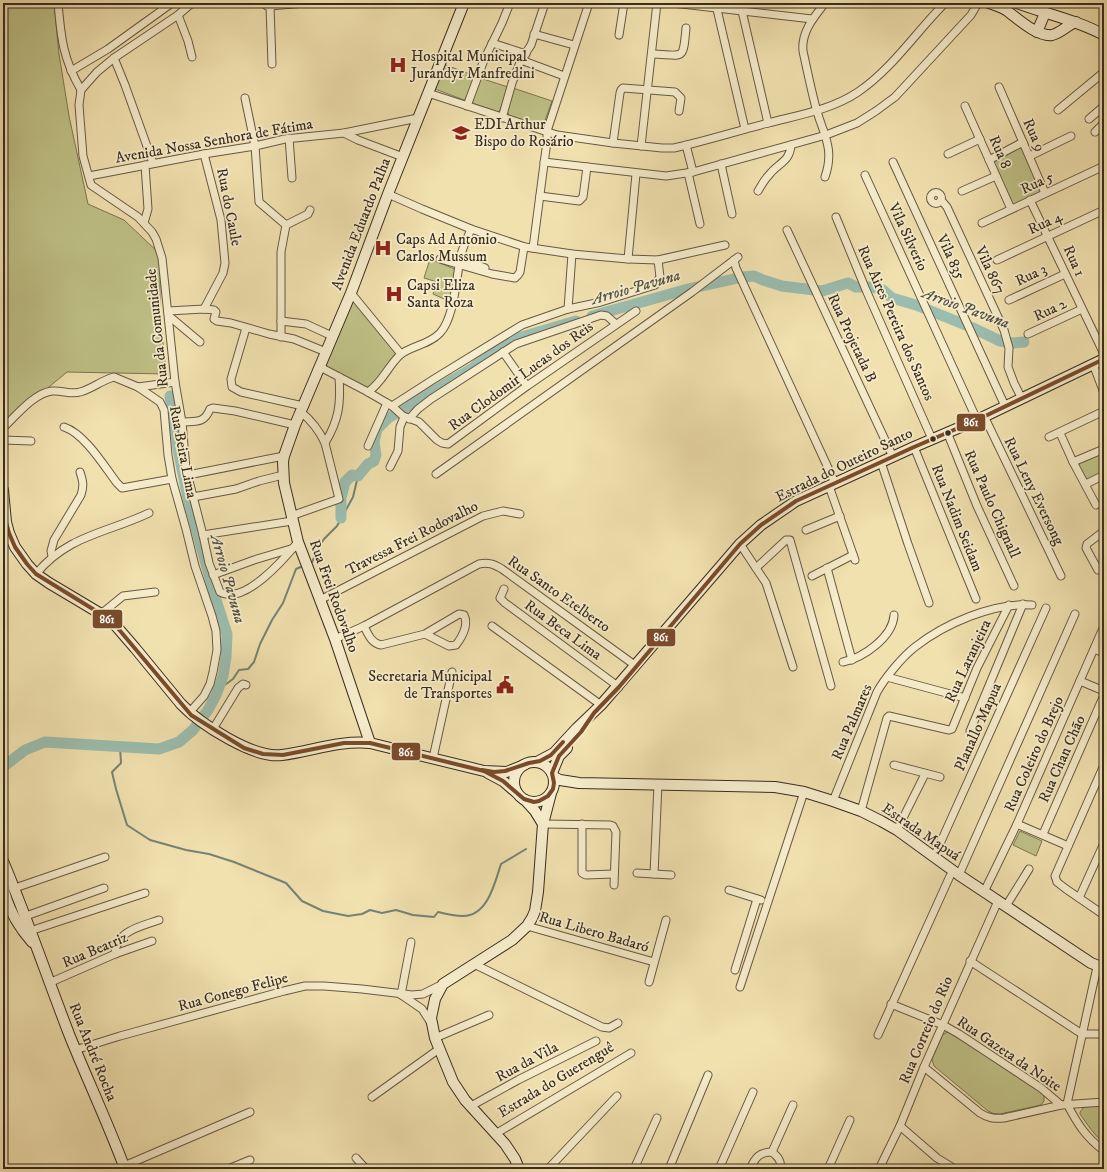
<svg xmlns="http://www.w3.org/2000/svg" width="1107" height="1172" font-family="'IM FELL DW Pica',serif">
  <rect width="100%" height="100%" fill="#f1e1af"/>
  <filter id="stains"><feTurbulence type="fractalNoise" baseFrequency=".005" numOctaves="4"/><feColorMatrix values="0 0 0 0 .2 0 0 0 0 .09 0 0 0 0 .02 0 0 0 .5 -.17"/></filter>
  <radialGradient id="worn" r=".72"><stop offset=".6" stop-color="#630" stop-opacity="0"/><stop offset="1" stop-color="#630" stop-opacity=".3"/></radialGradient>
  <g fill="#bfc187" stroke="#7c7654">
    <polygon points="3,3 54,3 59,54 69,116 88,204 124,220 160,254 160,312 166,374 67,372 3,425"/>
    <polygon points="443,64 475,76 465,100 464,100 435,89"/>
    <polygon points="480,78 508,87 500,110 498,112 475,104 472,102"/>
    <polygon points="513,88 552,101 543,126 541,127 509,115 507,111"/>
    <polygon points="1022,146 1042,192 1012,206 993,162"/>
    <polygon points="430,259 462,272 453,303 433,294 437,282 424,278"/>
    <polygon points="352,297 401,354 372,393 323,366"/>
    <polygon points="1104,449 1104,475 1086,484 1073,462"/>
    <polygon points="1020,831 1042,841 1036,856 1013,845"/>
    <polygon points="948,1032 1041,1091 1044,1096 1044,1101 1041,1105 1000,1114 994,1114 988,1111 934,1066 932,1059 943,1034"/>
    <path d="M1104,1103V1143C1094,1135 1087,1124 1080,1114V1112L1084,1107Z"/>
  </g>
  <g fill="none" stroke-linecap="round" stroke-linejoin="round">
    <g stroke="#748376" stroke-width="2">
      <polyline points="309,563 312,562 316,554 318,548 324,539 337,526 353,497 358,476"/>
      <polyline points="216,695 222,687 233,679 239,670 248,669 254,662 260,644 272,620 283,603 296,569 303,566"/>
      <path d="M120,747L121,763L112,772L116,789L127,825L150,840L186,850L209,854L234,862L286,883L302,901L323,911L348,916L362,914L370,910L382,913L396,910L413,915L434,917L438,912C446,914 455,916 463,916C488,916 495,882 501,864L526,849"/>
    </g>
    <g stroke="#9bbdaf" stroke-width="11">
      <polyline points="592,316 688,289 743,277 754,276 763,280 782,286 822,291 848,283 856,287 872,287 883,290 892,298 916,305 973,328 1000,341 1014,343 1024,342"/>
      <polyline points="341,518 341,498 345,482 352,475 358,476 368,464 374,461 376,455 374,442 377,429 388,418 413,403 420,395 424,395 437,389 473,368 486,357 511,340 576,321"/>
      <polyline points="3,767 25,750 45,742 159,749 179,742 193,730 208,710 216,695 223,676 226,657 227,634 216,600 188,499 179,454 170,396"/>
    </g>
    <g stroke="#675944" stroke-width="9">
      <g id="street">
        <path d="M58,3C61,38 63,59 81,90"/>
        <path d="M192,3L178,15L114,58L97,72L81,90L79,105L83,156L91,185L138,217L152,232L156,239L162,258L175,382L182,422L186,469L203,535L209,563L220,592C244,606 285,558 298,542"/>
        <polyline points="263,3 267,6 270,6 305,3"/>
        <polyline points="673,3 812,19"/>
        <polyline points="716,5 745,129"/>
        <polyline points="270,6 272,64"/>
        <polyline points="742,11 768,123"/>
        <polyline points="178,15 188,41 192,57"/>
        <polyline points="534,34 574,45"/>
        <polyline points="619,35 624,3"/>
        <polyline points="492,43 526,54"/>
        <path d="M652,54C684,55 683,62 686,28"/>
        <polyline points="114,58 125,85 153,163"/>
        <polyline points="521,60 564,76"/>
        <polyline points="71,71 108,49 172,3"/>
        <polyline points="999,87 1045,193"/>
        <path d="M428,93L557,135L613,143L662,148H674C706,141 737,131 768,123C799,115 831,110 858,92C892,69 916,32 945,3"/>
        <polyline points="245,98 255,146 259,202 286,225 281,252 281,337"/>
        <polyline points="467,106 484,60 502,23 510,3"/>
        <polyline points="965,106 1011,209"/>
        <polyline points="1058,110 1104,72"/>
        <polyline points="502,118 512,83 521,60 531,45 545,3"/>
        <polyline points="1089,119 1104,106"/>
        <polyline points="1095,132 1104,123"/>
        <polyline points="344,133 358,140 403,157"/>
        <polyline points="289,138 292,178"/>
        <polyline points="613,143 620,93 621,90 623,88 675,92 681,98 679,111"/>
        <polyline points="686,145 693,172"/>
        <polyline points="641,146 657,3"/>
        <polyline points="948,154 980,139"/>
        <polyline points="1030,156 1071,136"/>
        <polyline points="989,160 1023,142"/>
        <polyline points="544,162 666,176 693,172 826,135 857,123 876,111 895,97 971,15 978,3"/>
        <polyline points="893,162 1005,406"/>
        <polyline points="721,164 732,214"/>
        <polyline points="688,173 700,224"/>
        <polyline points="865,175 977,420"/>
        <polyline points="89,176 204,154 255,146 285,139 344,133 418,118"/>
        <path d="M825,177C835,148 823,134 816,108C811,89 807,70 803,51C801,32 814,17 825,3"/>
        <path d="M758,191C761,186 764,180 769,175C778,163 790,162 791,145"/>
        <polyline points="962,191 996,176"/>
        <circle cx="936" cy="198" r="5.5"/>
        <polyline points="388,194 422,209 471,229 525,247 572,254 628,259 658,260 725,245"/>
        <polyline points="540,196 579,201 583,197 587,167"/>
        <polyline points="941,200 947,207 1004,330 1009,348 1008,367 1014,383 1022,399"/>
        <polyline points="1030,200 1104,354"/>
        <polyline points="836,217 866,290 932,439"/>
        <polyline points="144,223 148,209 145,165"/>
        <polyline points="982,223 1104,166"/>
        <polyline points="286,225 308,214 310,210"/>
        <polyline points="787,230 893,457"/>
        <polyline points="533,248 547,141 547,131 589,3"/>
        <polyline points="461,258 485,268"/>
        <polyline points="440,259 492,274 515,278 518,275 520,272 524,247"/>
        <polyline points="628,259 636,174"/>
        <polyline points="734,260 736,268 835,483"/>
        <polyline points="997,260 1104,210"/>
        <polyline points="351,293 401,354"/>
        <polyline points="1009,300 1065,274"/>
        <polyline points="204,309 223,273 225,263 221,220 204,154"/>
        <polyline points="568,309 572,254"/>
        <polyline points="168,311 204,309 214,310 216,312 214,319 217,321 231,323 269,334 294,339 326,352"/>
        <polyline points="169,316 200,342"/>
        <polyline points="281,321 306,324 332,336"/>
        <polyline points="246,328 231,379 232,387 241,392 303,406"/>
        <polyline points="1028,334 1082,309"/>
        <polyline points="503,352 527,386"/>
        <polyline points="1093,364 1104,393"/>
        <polyline points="320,367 368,392 392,406 403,416 419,422 437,440 442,443 448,444 527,386 636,311"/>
        <polyline points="138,387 160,402 164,410 168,455 172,479 186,529 195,566 212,616 216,631 217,650 213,672 210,684 204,696 189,713"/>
        <path d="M368,392C382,383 388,366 400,355C410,346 429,345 440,333C455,317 456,276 461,255C463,246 468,237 471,229"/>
        <polyline points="392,406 434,379 522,325 568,309 601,302 655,285 660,277 658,260"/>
        <polyline points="984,416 1061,576"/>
        <polyline points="409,419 418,409 431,399 516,344 601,315 607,316 616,324"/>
        <path d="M182,422C196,421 204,424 210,409L213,408L235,411L295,425"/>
        <path d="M64,427C85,434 104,466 117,483L122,488L172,479"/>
        <path d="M3,428C16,416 34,393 52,391C62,390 71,395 80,392C92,389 102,380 114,377L138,387L175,382"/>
        <polyline points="947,432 977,506 1014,586"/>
        <polyline points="1060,433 1073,462 1096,505"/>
        <polyline points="1049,437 1104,411"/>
        <polyline points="3,440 31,441"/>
        <path d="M325,443C339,420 341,403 339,377"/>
        <polyline points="368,446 387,403"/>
        <polyline points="914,447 976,599"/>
        <polyline points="881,462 908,544 929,603"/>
        <polyline points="1073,462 1104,449"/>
        <polyline points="390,467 398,451 400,427 404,417"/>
        <polyline points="436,474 692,292 738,257"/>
        <polyline points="188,475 284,456"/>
        <polyline points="1086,484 1104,475"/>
        <polyline points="829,486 855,560"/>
        <polyline points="193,497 236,489 259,481 283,475"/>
        <path d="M291,516L339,499L325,443C319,430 312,421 301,412"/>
        <polyline points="806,530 840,516"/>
        <polyline points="1104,531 1087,544 1086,548 1098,570 1104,569"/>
        <polyline points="203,535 292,521"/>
        <polyline points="740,544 766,583 793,667"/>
        <path d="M52,556L51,551L54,540L81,495C84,486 83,481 80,472"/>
        <polyline points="756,568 786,540 790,540 831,686"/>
        <polyline points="827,568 852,660"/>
        <path d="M36,574C68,535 107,533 149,513"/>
        <polyline points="213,575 254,560 294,548"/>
        <polyline points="812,576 853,555"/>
        <polyline points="504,589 500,598 505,603 619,687"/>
        <polyline points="320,600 483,516 503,511 520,514"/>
        <polyline points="101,614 123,596 155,592"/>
        <path d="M364,626C368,634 371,643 381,645L425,634L459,614L464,615C469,625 462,637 456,645L449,646L425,634"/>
        <polyline points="492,626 601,705"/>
        <path d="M335,639L364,626L479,564C488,562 494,564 502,569L636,666"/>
        <polyline points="1094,649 1104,653"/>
        <path d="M843,662C863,658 893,637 894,615"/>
        <polyline points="887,677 965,698"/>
        <polyline points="1080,681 1104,691"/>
        <polyline points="213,729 238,688 243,684 246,685"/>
        <polyline points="970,731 1023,604"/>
        <polyline points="433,758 452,672"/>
        <polyline points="894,765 940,777"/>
        <polyline points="1104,765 1055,876 1057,882 1066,889 1104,915"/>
        <path d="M833,801L877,692C885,678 902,657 915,647C944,624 994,602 1032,605"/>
        <polyline points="861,811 887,718 889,716 949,730 952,729 977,668 1009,605"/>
        <polyline points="543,824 610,825 613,826 616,832 614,885"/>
        <polyline points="582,824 582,873 586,875 614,874"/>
        <polyline points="1017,824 1068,846"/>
        <polyline points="897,830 925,774"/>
        <polyline points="1043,834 1104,695"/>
        <polyline points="934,857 1046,608"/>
        <polyline points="637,873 671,875"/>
        <polyline points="654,874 658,784"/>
        <polyline points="959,875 1075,614"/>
        <polyline points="15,888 105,857"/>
        <polyline points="729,890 761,900"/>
        <polyline points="984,892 1017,824 1104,626"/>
        <polyline points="1079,898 1104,843"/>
        <polyline points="1006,906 1029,869"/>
        <polyline points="26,916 104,888"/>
        <polyline points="527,926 654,962"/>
        <polyline points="30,931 145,893"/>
        <path d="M115,954C115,931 142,926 159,920"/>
        <polyline points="970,961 1082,1034 1104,1034"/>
        <polyline points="474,964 602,1027 609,1028 618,1023"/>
        <polyline points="735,970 757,899"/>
        <polyline points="649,982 666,920"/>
        <polyline points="49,983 115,954 152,941"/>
        <polyline points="740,987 804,792"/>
        <polyline points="401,995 411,942"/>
        <polyline points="403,996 422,1009 431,1023"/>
        <polyline points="891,1004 943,1025 959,1034 1041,1088 1061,1105"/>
        <polyline points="878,1035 950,876"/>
        <polyline points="435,1038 489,1015"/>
        <polyline points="75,1050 120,1036 284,991 305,986 324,986 362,989 412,995 423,994 443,984"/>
        <path d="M924,1067L980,1113C988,1118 994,1119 1004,1118L1061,1105L1104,1102"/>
        <polyline points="372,1097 439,1049"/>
        <polyline points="1067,1104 1097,967"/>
        <path d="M1067,1104C1078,1125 1086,1137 1104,1151"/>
        <polyline points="471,1106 518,1080 596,1041"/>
        <polyline points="900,1126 937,1158 955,1169"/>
        <polyline points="497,1133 631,1053"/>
        <polyline points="772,1152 793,1105"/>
        <path d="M772,1152C778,1157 782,1161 780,1169"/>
        <polyline points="356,1158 366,1169"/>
        <polyline points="124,1166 250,1112"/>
        <polyline points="228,1169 250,1160"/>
        <polyline points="548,1169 617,1096"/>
        <polyline points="634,1169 657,1118"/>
        <polyline points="669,1169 708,1075"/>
        <polyline points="719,1169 753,1092"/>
        <path d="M750,1169C755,1158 759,1152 772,1152"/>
        <polyline points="828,1169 850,1120"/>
        <polyline points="879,1169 900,1126 924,1067 998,901"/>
      </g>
    </g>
    <g stroke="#392c20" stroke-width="12">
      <g id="secondary">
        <path d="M989,3C995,5 1001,7 1006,10C1017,18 1037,37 1052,35C1061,33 1067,25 1076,22"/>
        <path d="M1017,3C1046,14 1077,20 1104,35"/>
        <polyline points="1037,32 1045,13"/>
        <path d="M3,490L6,522L9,533L15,547L27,564L36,574L49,583L101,614L116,626L135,648L181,704C200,724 254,759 282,755C312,751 340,740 370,743L484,771L507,772L524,765"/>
        <polyline points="370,743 335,639 298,542 284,483 283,462 284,456 295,425 351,293 388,194 464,3"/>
        <polyline points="537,762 554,753 577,728 601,705 740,544 761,525 796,501 914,447 977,420 1104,359"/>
        <circle cx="534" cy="782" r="20"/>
        <polyline points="488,773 503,781 517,793"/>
        <polyline points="552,773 559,756 567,748"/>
        <polyline points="554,777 560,780 579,783 775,787 804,792 833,801 861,811 881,821 897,830 959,875 1091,963 1104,968"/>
        <polyline points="525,800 535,811 543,824"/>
        <path d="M3,861C27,918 47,977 69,1034C87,1079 108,1123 125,1169"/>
        <path d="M3,886C7,907 18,926 32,942"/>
        <polyline points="519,1169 515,1159 505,1144 465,1100 453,1082 435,1038 431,1018 435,999 443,984 512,940 527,926 532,918 535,911 538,892 543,824 551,793"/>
      </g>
    </g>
    <use href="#street" stroke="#f6eccb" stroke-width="7"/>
    <use href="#secondary" stroke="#f6eccb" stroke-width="10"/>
    <g stroke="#f6eccb" stroke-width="7">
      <g id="bus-1">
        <polyline points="3,490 6,522 9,533 15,547 27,564 36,574 101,614 116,626 191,715 244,748 263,754 283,755 344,743 370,743 484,771 503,781 524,799 534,802 539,801 548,796 553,789 554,783 552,773 559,756 581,732 594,713 619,687 740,544 761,525 796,501 914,447 977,420 1104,359"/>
        <polyline points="482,770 494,772 505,771 529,763 540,761 551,755 563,742"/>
      </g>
    </g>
    <use href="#bus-1" stroke="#7a4b2a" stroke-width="4"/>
  </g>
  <defs>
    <g id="hospital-bare" transform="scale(1.38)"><path d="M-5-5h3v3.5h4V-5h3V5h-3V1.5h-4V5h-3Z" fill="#8f2418" stroke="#f6eccb" stroke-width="2.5" paint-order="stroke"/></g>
    <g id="school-bare" transform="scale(1.38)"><path d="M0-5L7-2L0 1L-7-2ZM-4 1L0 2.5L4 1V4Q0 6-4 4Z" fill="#8f2418" stroke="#f6eccb" stroke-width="2.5" paint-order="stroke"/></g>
    <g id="civic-bare" transform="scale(1.38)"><path d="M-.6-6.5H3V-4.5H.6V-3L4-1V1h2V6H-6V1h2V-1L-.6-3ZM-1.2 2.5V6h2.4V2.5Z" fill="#8f2418" stroke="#f6eccb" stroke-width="2.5" paint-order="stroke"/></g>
  </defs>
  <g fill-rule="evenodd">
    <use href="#hospital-bare" x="398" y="65"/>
    <use href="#school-bare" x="461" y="133"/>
    <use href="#hospital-bare" x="383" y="248"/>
    <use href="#hospital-bare" x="394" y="294"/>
    <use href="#civic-bare" x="505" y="685"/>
  </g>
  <g fill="#392c20" stroke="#f6eccb" stroke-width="1.5">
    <circle cx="948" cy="433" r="3.5"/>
    <circle cx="933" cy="439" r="3.5"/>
  </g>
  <g text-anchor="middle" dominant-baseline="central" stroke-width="3.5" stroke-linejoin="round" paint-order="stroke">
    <g font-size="15" fill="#392c20" stroke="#f6eccb" text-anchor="start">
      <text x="411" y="56">Hospital Municipal<tspan x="411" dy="17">Jurandyr Manfredini</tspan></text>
      <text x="474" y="124">EDI Arthur<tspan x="474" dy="17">Bispo do Rosário</tspan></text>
      <text x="396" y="239">Caps Ad Antonio<tspan x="396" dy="17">Carlos Mussum</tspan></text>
      <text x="407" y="285">Capsi Eliza<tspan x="407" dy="17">Santa Roza</tspan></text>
      <text x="492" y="676" text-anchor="end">Secretaria Municipal<tspan x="492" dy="17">de Transportes</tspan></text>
    </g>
    <g font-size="15" fill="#392c20" stroke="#f6eccb">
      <text transform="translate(1034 135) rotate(66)">Rua 9</text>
      <text transform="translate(214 141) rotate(-10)">Avenida Nossa Senhora de Fátima</text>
      <text transform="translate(1000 152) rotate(66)">Rua 8</text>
      <text transform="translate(1037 183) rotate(-25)">Rua 5</text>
      <text transform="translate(229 207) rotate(79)">Rua do Caule</text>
      <text transform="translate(1045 223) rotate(-25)">Rua 4</text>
      <text transform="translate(361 224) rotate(-69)">Avenida Eduardo Palha</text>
      <text transform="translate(908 237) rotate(65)">Vila Silverio</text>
      <text transform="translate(951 257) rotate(65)">Vila 835</text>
      <text transform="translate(1074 261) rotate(66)">Rua 1</text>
      <text transform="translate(990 270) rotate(65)">Vila 867</text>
      <text transform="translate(1031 275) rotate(-25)">Rua 3</text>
      <text transform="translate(1050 310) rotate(-25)">Rua 2</text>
      <text transform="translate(896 323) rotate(66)">Rua Aires Pereira dos Santos</text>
      <text transform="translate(157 328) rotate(-96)">Rua da Comunidade</text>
      <text transform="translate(852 338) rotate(65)">Rua Projetada B</text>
      <text transform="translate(521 376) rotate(-36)">Rua Clodomir Lucas dos Reis</text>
      <text transform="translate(183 452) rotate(79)">Rua Beira Lima</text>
      <text transform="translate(844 465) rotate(-26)">Estrada do Outeiro Santo</text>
      <text transform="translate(1034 491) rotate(64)">Rua Leny Eversong</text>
      <text transform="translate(992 504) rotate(66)">Rua Paulo Chignall</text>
      <text transform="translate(957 518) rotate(68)">Rua Nadim Seidam</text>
      <text transform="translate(412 538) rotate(-27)">Travessa Frei Rodovalho</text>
      <text transform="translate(559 594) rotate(35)">Rua Santo Etelberto</text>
      <text transform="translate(334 596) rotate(70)">Rua Frei Rodovalho</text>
      <text transform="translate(563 630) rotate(36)">Rua Beca Lima</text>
      <text transform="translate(968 661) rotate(-65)">Rua Laranjeira</text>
      <text transform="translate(852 722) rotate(-67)">Rua Palmares</text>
      <text transform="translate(978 727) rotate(-66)">Planallo Mapua</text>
      <text transform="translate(1034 754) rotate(-66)">Rua Coleiro do Brejo</text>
      <text transform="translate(1062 759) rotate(-66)">Rua Chan Chão</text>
      <text transform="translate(921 832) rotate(34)">Estrada Mapuá</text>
      <text transform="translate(594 932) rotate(16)">Rua Libero Badaró</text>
      <text transform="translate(95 950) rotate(-23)">Rua Beatriz</text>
      <text transform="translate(233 992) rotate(-15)">Rua Conego Felipe</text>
      <text transform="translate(926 1030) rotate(-67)">Rua Correio do Rio</text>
      <text transform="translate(93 1052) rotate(68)">Rua André Rocha</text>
      <text transform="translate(1009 1054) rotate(34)">Rua Gazeta da Noite</text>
      <text transform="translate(527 1062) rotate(-28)">Rua da Vila</text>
      <text transform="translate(556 1080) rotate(-31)">Estrada do Guerenguê</text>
    </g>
    <g font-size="16" font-style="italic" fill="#525044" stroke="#f6eccb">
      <text transform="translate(636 287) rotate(-16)">Arroio Pavuna</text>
      <text transform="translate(966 308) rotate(20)">Arroio Pavuna</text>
      <text transform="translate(228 579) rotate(74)">Arroio Pavuna</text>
    </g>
  </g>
  <g stroke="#f6eccb" stroke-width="1.5">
    <rect x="956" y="413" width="30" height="19" rx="4" fill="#7a4b2a"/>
    <rect x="92" y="609" width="31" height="20" rx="4" fill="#7a4b2a"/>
    <rect x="646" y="628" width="30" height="19" rx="4" fill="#7a4b2a"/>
    <rect x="391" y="742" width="30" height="19" rx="4" fill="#7a4b2a"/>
  </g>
  <g font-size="11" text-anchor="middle" font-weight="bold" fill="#fff">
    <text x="971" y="426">861</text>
    <text x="107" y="623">861</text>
    <text x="661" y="641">861</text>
    <text x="406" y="756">861</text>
  </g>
  <rect width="1107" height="1172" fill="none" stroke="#f1e1af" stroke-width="16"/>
  <rect x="4" y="4" width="1099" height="1164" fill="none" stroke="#392c20" stroke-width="2"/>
  <rect x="8" y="8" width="1091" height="1156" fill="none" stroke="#392c20"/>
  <rect width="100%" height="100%" filter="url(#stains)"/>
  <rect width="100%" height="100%" fill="url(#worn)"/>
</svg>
